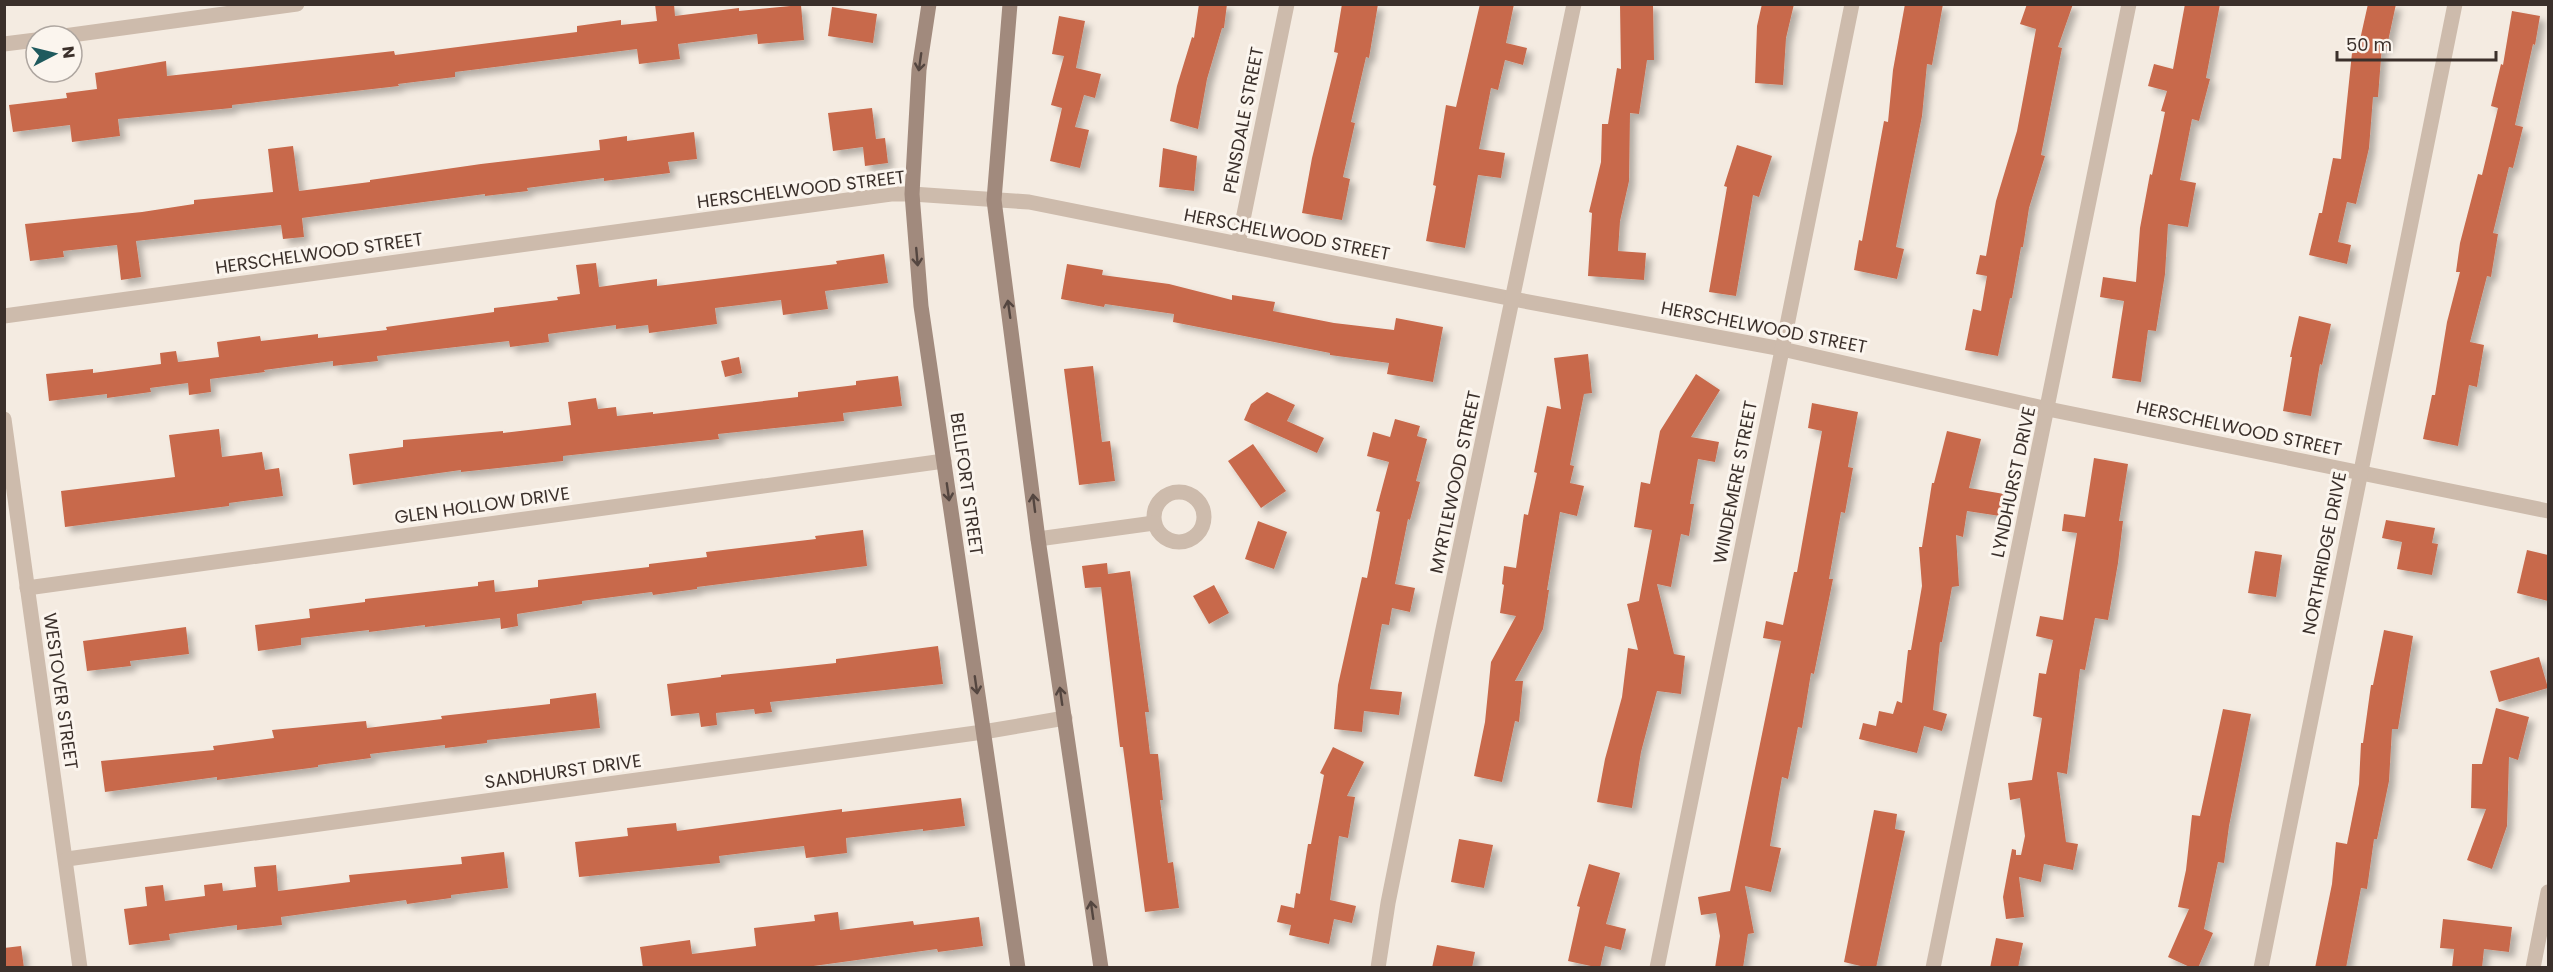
<svg xmlns="http://www.w3.org/2000/svg" width="2553" height="972" font-family="Poppins,sans-serif">
  <defs>
    <filter id="shadow"><feDropShadow dx="5.5" dy="5.5" stdDeviation="3" flood-color="#0004"/></filter>
  </defs>
  <rect width="100%" height="100%" fill="#f4ebe1"/>
  <g fill="#c8694b" filter="url(#shadow)">
    <polygon points="655,4 674,4 675,16 739,8 739,11 801,5 804,40 758,44 757,34 678,44 680,59 639,64 637,49 455,72 455,77 398,84 399,86 232,105 232,108 118,119 120,136 72,142 70,125 13,132 9,105 67,98 66,93 97,89 95,73 166,61 167,76 394,51 395,55 577,32 577,26 621,20 621,25 657,21"/>
    <polygon points="1199,4 1227,4 1224,28 1222,28 1207,79 1198,129 1170,121 1177,86 1192,37 1194,38"/>
    <polygon points="1342,4 1378,4 1369,58 1366,57 1351,122 1355,123 1343,177 1350,179 1342,220 1302,213 1312,158 1338,53 1334,52"/>
    <polygon points="1480,4 1514,4 1506,43 1527,48 1523,65 1505,60 1498,90 1491,88 1479,149 1505,153 1501,178 1478,175 1465,248 1426,241 1436,186 1433,185 1446,105 1456,107"/>
    <polygon points="1620,4 1653,4 1654,60 1647,60 1639,114 1630,113 1629,181 1620,221 1618,251 1646,253 1644,280 1588,276 1592,213 1589,212 1601,162 1602,124 1608,124 1617,68 1621,69"/>
    <polygon points="1762,4 1794,4 1786,38 1783,85 1755,83 1757,26"/>
    <polygon points="1905,4 1943,4 1932,65 1927,64 1922,116 1896,247 1904,249 1897,279 1854,270 1859,240 1862,241 1884,121 1888,122 1893,70"/>
    <polygon points="2027,4 2073,4 2058,47 2062,48 2041,155 2045,156 2029,208 2023,247 2021,247 2012,298 2010,298 1998,356 1965,350 1973,309 1981,311 1987,276 1976,274 1980,255 1986,256 1996,201 2017,131 2024,94 2036,29 2020,24"/>
    <polygon points="2185,4 2220,4 2206,78 2210,79 2199,121 2192,119 2180,180 2196,183 2188,227 2168,224 2165,274 2156,331 2148,330 2141,382 2112,378 2124,301 2100,297 2103,277 2136,282 2140,228 2150,174 2152,175 2165,112 2161,111 2167,91 2148,86 2154,64 2173,69"/>
    <polygon points="2368,4 2396,4 2387,46 2382,45 2378,97 2373,97 2369,148 2356,204 2347,202 2338,242 2351,245 2347,264 2309,255 2319,213 2322,213 2333,158 2341,159 2352,53 2357,53"/>
    <polygon points="832,7 877,14 873,43 828,36"/>
    <polygon points="2512,11 2540,16 2535,45 2533,44 2515,125 2523,127 2513,168 2509,167 2493,233 2498,234 2491,277 2487,276 2470,342 2484,345 2477,387 2469,385 2458,446 2423,439 2432,395 2435,395 2447,322 2460,272 2456,272 2460,243 2478,174 2482,175 2498,108 2491,106 2501,64 2503,65"/>
    <polygon points="1059,16 1085,21 1076,68 1101,74 1095,98 1084,95 1075,127 1089,130 1080,168 1050,161 1062,108 1051,105 1064,56 1052,54"/>
    <polygon points="872,108 876,139 885,138 888,163 865,166 863,147 833,151 828,113"/>
    <polygon points="694,132 697,159 668,162 670,173 604,181 604,178 527,188 528,191 485,196 485,194 302,218 304,237 283,239 281,225 136,241 141,277 121,280 117,245 63,251 64,257 30,261 25,224 142,212 194,204 194,200 273,192 268,149 293,146 299,191 370,182 370,180 481,164 600,150 599,140 627,136 627,141"/>
    <polygon points="1737,145 1772,156 1759,197 1753,195 1736,296 1709,292 1727,187 1724,186"/>
    <polygon points="1163,148 1197,156 1194,191 1159,187"/>
    <polygon points="884,254 888,283 825,291 828,309 783,315 781,300 715,308 717,324 649,333 648,325 616,329 616,325 548,334 549,342 510,347 509,341 377,356 378,361 333,366 333,361 264,370 265,372 210,379 211,392 189,395 188,383 150,388 151,392 107,398 107,394 49,401 46,374 93,369 93,373 161,364 160,353 176,351 178,362 219,357 217,342 260,336 261,341 318,334 318,338 387,330 386,327 494,312 494,308 558,300 557,297 580,294 576,265 596,263 599,287 657,279 657,286 837,264 836,261"/>
    <polygon points="1067,264 1103,270 1102,275 1169,284 1232,300 1232,295 1275,302 1273,311 1334,323 1394,330 1396,318 1443,327 1433,382 1387,374 1389,363 1330,355 1330,353 1173,322 1174,314 1105,304 1104,307 1061,299"/>
    <polygon points="2299,316 2331,324 2322,365 2320,364 2311,416 2283,411 2292,357 2290,357"/>
    <polygon points="1588,354 1592,393 1584,394 1570,465 1574,466 1570,483 1584,486 1577,516 1560,512 1547,590 1549,590 1543,629 1515,681 1523,681 1519,722 1515,721 1502,782 1474,776 1485,722 1491,662 1516,616 1500,613 1504,585 1502,584 1504,566 1516,568 1524,514 1528,515 1537,473 1534,472 1547,406 1561,409 1554,358"/>
    <polygon points="739,357 742,373 725,377 721,361"/>
    <polygon points="1093,366 1102,442 1110,441 1115,481 1079,485 1064,369"/>
    <polygon points="1696,374 1720,390 1691,437 1719,442 1715,462 1698,459 1690,504 1694,504 1689,536 1681,534 1671,587 1657,584 1674,654 1685,656 1681,694 1657,691 1641,752 1632,808 1597,802 1605,759 1622,697 1628,648 1638,650 1627,604 1639,601 1652,530 1634,527 1641,482 1650,484 1660,431"/>
    <polygon points="898,376 902,406 843,413 844,421 718,434 719,439 563,456 563,461 461,472 461,470 353,485 349,454 403,447 403,440 503,431 503,433 571,425 568,402 596,398 598,409 616,407 617,416 653,412 653,414 798,397 798,392 856,385 856,381"/>
    <polygon points="1267,392 1295,405 1287,421 1324,438 1317,453 1244,420 1251,404"/>
    <polygon points="1812,403 1858,412 1848,467 1853,468 1845,513 1841,512 1829,579 1833,579 1814,674 1811,673 1802,728 1798,727 1788,779 1782,777 1770,846 1781,848 1771,892 1745,886 1754,933 1748,934 1743,968 1715,968 1720,936 1716,913 1701,915 1698,897 1730,891 1781,641 1763,638 1766,621 1783,625 1794,572 1797,572 1822,431 1808,428"/>
    <polygon points="1395,419 1420,426 1417,436 1427,439 1416,481 1420,482 1410,520 1408,519 1395,584 1415,588 1410,612 1392,608 1389,625 1382,624 1370,689 1402,692 1399,715 1364,711 1362,732 1334,729 1338,685 1362,577 1367,578 1380,512 1376,511 1389,462 1367,456 1373,432 1390,437"/>
    <polygon points="219,429 222,457 262,452 265,470 279,468 283,496 229,503 229,506 65,527 61,491 175,477 169,435"/>
    <polygon points="1947,431 1981,439 1969,488 2004,494 2000,516 1967,511 1963,537 1956,535 1959,586 1952,587 1942,642 1940,642 1933,710 1947,714 1942,731 1924,726 1917,753 1859,739 1863,723 1876,726 1879,711 1893,714 1897,701 1902,703 1908,650 1911,650 1922,586 1919,547 1922,547 1932,483 1934,483"/>
    <polygon points="1253,444 1286,491 1261,508 1228,461"/>
    <polygon points="2094,458 2128,464 2119,521 2123,521 2118,563 2108,620 2095,618 2085,670 2080,669 2067,774 2057,772 2066,842 2078,844 2073,870 2044,864 2041,882 2019,877 2024,917 2006,919 2003,897 2012,849 2016,850 2016,855 2021,855 2025,836 2020,798 2010,800 2008,783 2032,780 2042,718 2033,716 2039,673 2046,674 2053,640 2036,636 2040,616 2063,620 2077,533 2062,531 2064,514 2085,517"/>
    <polygon points="2386,520 2435,528 2432,543 2438,544 2432,575 2397,569 2402,542 2382,538"/>
    <polygon points="1258,521 1287,532 1274,569 1245,559"/>
    <polygon points="863,530 867,566 697,587 697,589 653,595 652,592 582,601 582,604 517,614 518,626 501,629 500,618 425,627 425,625 369,632 369,630 301,638 301,645 258,651 255,625 310,618 309,609 365,602 365,599 478,586 478,582 494,580 495,592 538,587 538,580 649,567 649,564 707,557 706,552 816,539 815,536"/>
    <polygon points="2527,550 2548,555 2548,601 2517,593"/>
    <polygon points="2255,551 2282,555 2276,597 2248,593"/>
    <polygon points="1107,563 1108,574 1130,571 1149,712 1145,712 1150,754 1158,754 1163,800 1160,800 1168,863 1173,862 1179,908 1145,912 1123,747 1120,747 1101,587 1085,588 1082,566"/>
    <polygon points="1214,585 1229,613 1209,624 1193,596"/>
    <polygon points="186,627 189,654 130,661 131,666 87,671 83,641"/>
    <polygon points="2384,630 2413,636 2398,729 2392,729 2389,781 2377,839 2374,839 2367,889 2361,888 2346,968 2315,968 2332,884 2336,842 2347,844 2359,784 2361,743 2363,743 2371,685 2373,685"/>
    <polygon points="938,646 943,684 770,702 772,712 755,714 754,709 716,713 717,725 701,727 699,713 671,716 667,684 721,677 721,675 836,663 836,659"/>
    <polygon points="2539,657 2548,688 2499,702 2490,671"/>
    <polygon points="596,693 600,728 487,740 487,743 445,748 445,745 370,754 371,758 318,765 318,767 217,780 217,777 105,792 101,761 214,750 213,746 274,738 272,730 366,721 367,728 442,719 441,716 550,704 550,699"/>
    <polygon points="2496,708 2529,717 2518,760 2509,757 2507,826 2492,869 2467,860 2486,809 2471,808 2472,764 2482,764"/>
    <polygon points="2223,709 2251,714 2229,826 2224,863 2218,862 2204,929 2213,933 2198,968 2192,968 2168,957 2189,909 2178,907 2186,870 2192,815 2200,816"/>
    <polygon points="1333,747 1364,762 1347,796 1355,797 1348,838 1339,836 1330,900 1356,906 1352,923 1334,919 1329,944 1289,935 1291,925 1277,922 1281,905 1294,908 1296,893 1300,894 1308,844 1311,844 1324,775 1320,773"/>
    <polygon points="961,798 965,826 923,831 923,829 846,838 847,853 806,858 804,846 719,856 720,863 579,877 575,842 628,836 627,828 676,823 677,831 842,809 842,812"/>
    <polygon points="1874,810 1897,814 1895,829 1905,831 1876,968 1869,968 1844,962"/>
    <polygon points="1459,839 1493,845 1484,888 1451,882"/>
    <polygon points="504,852 508,888 451,895 451,898 407,904 406,900 281,917 282,925 237,930 237,925 169,934 170,940 129,945 124,909 147,906 145,887 163,885 165,901 205,896 204,885 222,883 223,891 256,887 254,867 276,865 278,891 350,882 349,875 462,864 461,857"/>
    <polygon points="1589,864 1620,873 1606,924 1626,929 1621,950 1605,946 1600,968 1568,961 1580,907 1577,906"/>
    <polygon points="838,912 840,930 913,921 914,925 979,917 983,946 938,952 937,949 799,968 643,968 640,947 690,940 692,954 756,946 754,928 815,921 814,915"/>
    <polygon points="2443,919 2512,927 2509,952 2484,949 2482,968 2452,968 2454,949 2440,948"/>
    <polygon points="1996,938 2023,943 2018,968 1990,968"/>
    <polygon points="1437,945 1475,952 1472,968 1432,968"/>
    <polygon points="21,946 24,968 4,968 4,948"/>
  </g>
  <g fill="none" stroke-linecap="round" stroke-linejoin="round">
    <g stroke="#cdbbac" stroke-width="15">
      <polyline points="64,36 297,4"/>
      <polyline points="4,44 36,40"/>
      <polyline points="1238,244 1287,4"/>
      <polyline points="4,316 891,194 912,194 1029,202 1513,299 1782,349 2048,409 2548,511"/>
      <polyline points="4,419 80,968"/>
      <circle cx="1179" cy="517" r="25"/>
      <polyline points="1038,539 1154,523"/>
      <polyline points="27,588 944,461"/>
      <polyline points="67,859 983,732 1065,718"/>
      <polyline points="1378,968 1388,903 1442,634 1574,4"/>
      <polyline points="1657,968 1852,4"/>
      <polyline points="1933,968 2129,4"/>
      <polyline points="2261,968 2455,4"/>
      <polyline points="2533,968 2548,892"/>
    </g>
    <g stroke="#a18a7d" stroke-width="15">
      <polyline points="929,4 919,70 912,194 921,306 1018,968"/>
      <polyline points="1010,4 994,200 1038,539 1101,968"/>
    </g>
  </g>
  <defs><path id="oneway-shaft" d="M-6 0H5M1.5-3L5.5 0L1.5 3" fill="none" stroke-width="1.6" stroke-linecap="round" stroke-linejoin="round" transform="scale(1.5)"/></defs>
  <g stroke="#544640">
    <use href="#oneway-shaft" transform="translate(920 62) rotate(98)"/>
    <use href="#oneway-shaft" transform="translate(917 257) rotate(85)"/>
    <use href="#oneway-shaft" transform="translate(1009 309) rotate(-98)"/>
    <use href="#oneway-shaft" transform="translate(948 492) rotate(82)"/>
    <use href="#oneway-shaft" transform="translate(1034 503) rotate(-97)"/>
    <use href="#oneway-shaft" transform="translate(976 685) rotate(82)"/>
    <use href="#oneway-shaft" transform="translate(1061 696) rotate(-98)"/>
    <use href="#oneway-shaft" transform="translate(1092 910) rotate(-98)"/>
  </g>
  <g text-anchor="middle" dominant-baseline="central" stroke-width="6" stroke-linejoin="round" paint-order="stroke">
    <g font-size="18" fill="#3b302b" stroke="#fbf5ee">
      <text transform="translate(1243 120) rotate(-79)">PENSDALE STREET</text>
      <text transform="translate(801 189) rotate(-7)">HERSCHELWOOD STREET</text>
      <text transform="translate(1287 234) rotate(11)">HERSCHELWOOD STREET</text>
      <text transform="translate(319 253) rotate(-8)">HERSCHELWOOD STREET</text>
      <text transform="translate(1764 327) rotate(11)">HERSCHELWOOD STREET</text>
      <text transform="translate(2239 428) rotate(12)">HERSCHELWOOD STREET</text>
      <text transform="translate(1455 482) rotate(-78)">MYRTLEWOOD STREET</text>
      <text transform="translate(1735 482) rotate(-79)">WINDEMERE STREET</text>
      <text transform="translate(2013 482) rotate(-78)">LYNDHURST DRIVE</text>
      <text transform="translate(967 484) rotate(82)">BELLFORT STREET</text>
      <text transform="translate(482 505) rotate(-8)">GLEN HOLLOW DRIVE</text>
      <text transform="translate(2324 553) rotate(-79)">NORTHRIDGE DRIVE</text>
      <text transform="translate(61 691) rotate(82)">WESTOVER STREET</text>
      <text transform="translate(563 771) rotate(-8)">SANDHURST DRIVE</text>
    </g>
  </g>
  <rect width="2553" height="972" fill="none" stroke="#3b302b" stroke-width="12"/>
  <g transform="translate(54 54) rotate(83)"><circle r="28" fill="#fbf5ee" stroke="#aea6a0" stroke-width="1.5"/>
  <path d="M0-4.5L10 22L0 15L-10 22Z" fill="#1f5a5e"/>
  <text y="-9" font-size="16" font-weight="bold" text-anchor="middle" fill="#3b302b">N</text>
  </g>
  <path d="M2337 51v9h159v-9" fill="none" stroke="#3b302b" stroke-width="3"/>
  <text x="2346" y="51" font-size="18" fill="#3b302b" stroke="#fbf5ee" stroke-width="4.5" paint-order="stroke">50 m</text>
</svg>
